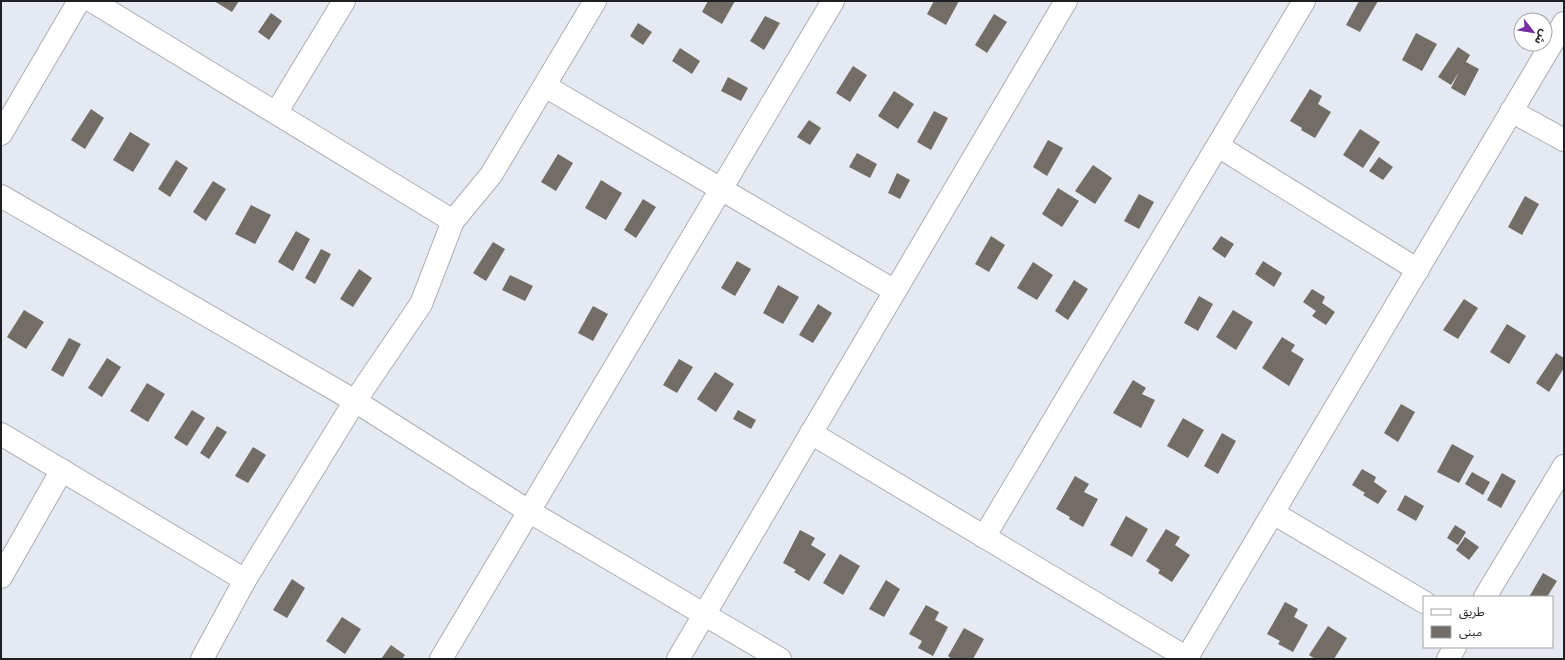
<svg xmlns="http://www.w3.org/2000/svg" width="1565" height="660" font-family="'Golos Text','Noto Sans Arabic',sans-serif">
  <rect width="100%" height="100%" fill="#e5e9f1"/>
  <g fill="#736d68">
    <polygon points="214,1 239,1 232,12"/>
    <polygon points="708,1 735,1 722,24 702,12"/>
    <polygon points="934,1 959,1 946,25 927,14"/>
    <polygon points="1359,1 1378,1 1360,32 1346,25"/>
    <polygon points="271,13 282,21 269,40 258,32"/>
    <polygon points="994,14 1007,22 987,53 975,45"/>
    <polygon points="765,16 780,23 764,50 750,41"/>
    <polygon points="638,23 652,32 643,45 630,36"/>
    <polygon points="1416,33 1437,44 1422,71 1402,60"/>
    <polygon points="1458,47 1470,55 1466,62 1479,69 1465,96 1451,88 1459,72 1451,85 1438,77"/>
    <polygon points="680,48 700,61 692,74 672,61"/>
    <polygon points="853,66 867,75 850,102 836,93"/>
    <polygon points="728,77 748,88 741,101 721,91"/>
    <polygon points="1310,89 1322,96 1318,104 1331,112 1315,138 1301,130 1302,128 1290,121"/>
    <polygon points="894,91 914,104 898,129 878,116"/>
    <polygon points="91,109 104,118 85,149 71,140"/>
    <polygon points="934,111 948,118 931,150 917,142"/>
    <polygon points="809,120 821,128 810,145 797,137"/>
    <polygon points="1360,129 1380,142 1363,168 1343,155"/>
    <polygon points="130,132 150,144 133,172 113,160"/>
    <polygon points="1048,140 1063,148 1047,176 1033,167"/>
    <polygon points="857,153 877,164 870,178 849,167"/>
    <polygon points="558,154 573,163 556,191 541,182"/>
    <polygon points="1379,157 1393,167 1383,180 1369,171"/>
    <polygon points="176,160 188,168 170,197 158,189"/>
    <polygon points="1093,165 1112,178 1095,204 1075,191"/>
    <polygon points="897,173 910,180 900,199 888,193"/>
    <polygon points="601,180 622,193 606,220 585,208"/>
    <polygon points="213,181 226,189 206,221 193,212"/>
    <polygon points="1058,188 1079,201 1062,227 1042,214"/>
    <polygon points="1139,194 1154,202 1139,229 1124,221"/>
    <polygon points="1525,196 1539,204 1522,235 1508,227"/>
    <polygon points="643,199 656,207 636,238 624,230"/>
    <polygon points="251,205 271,215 255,244 235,234"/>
    <polygon points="296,231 310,239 293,271 278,262"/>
    <polygon points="991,236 1005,245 989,272 975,264"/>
    <polygon points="1221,236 1234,244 1225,258 1212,249"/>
    <polygon points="493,242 505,249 486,281 473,273"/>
    <polygon points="321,249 331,254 315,284 305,278"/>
    <polygon points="737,261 751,269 735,296 721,288"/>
    <polygon points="1263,261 1282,273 1274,287 1255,274"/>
    <polygon points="1033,262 1053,275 1037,300 1017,288"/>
    <polygon points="359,269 372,278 353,307 340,299"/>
    <polygon points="510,275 533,286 525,301 502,290"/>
    <polygon points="1074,280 1088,289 1068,320 1055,311"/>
    <polygon points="778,285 799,297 783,324 763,313"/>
    <polygon points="1312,289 1325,297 1322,303 1335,312 1326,325 1312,316 1316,311 1303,302"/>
    <polygon points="1199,296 1213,304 1198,331 1184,323"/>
    <polygon points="1464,299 1478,308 1458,339 1443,330"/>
    <polygon points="818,304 832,313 813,343 799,335"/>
    <polygon points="593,306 608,314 593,341 578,333"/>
    <polygon points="24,310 44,322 26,349 7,337"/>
    <polygon points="1233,310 1253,322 1236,350 1216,337"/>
    <polygon points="1507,324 1526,336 1509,364 1490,352"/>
    <polygon points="1282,337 1295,345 1291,351 1304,359 1289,386 1262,368"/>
    <polygon points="69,338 81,344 63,377 51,370"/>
    <polygon points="1556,353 1564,358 1564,368 1549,392 1536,383"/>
    <polygon points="107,358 121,367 102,397 88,388"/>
    <polygon points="679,359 693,367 677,393 663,385"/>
    <polygon points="715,372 734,384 716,412 697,399"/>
    <polygon points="1133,380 1146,388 1142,394 1155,400 1141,428 1113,413"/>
    <polygon points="147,383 165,394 148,422 130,411"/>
    <polygon points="1401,404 1415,412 1398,442 1384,433"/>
    <polygon points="192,410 205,418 187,446 174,438"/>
    <polygon points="738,410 756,420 751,429 733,419"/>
    <polygon points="1183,418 1204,430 1188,458 1167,446"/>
    <polygon points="217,426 227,432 209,459 200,453"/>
    <polygon points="1222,433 1236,441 1218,474 1204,466"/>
    <polygon points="1452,444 1474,456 1459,483 1437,472"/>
    <polygon points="253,447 266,455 248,483 235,476"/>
    <polygon points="1362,469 1376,477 1374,482 1387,491 1378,504 1363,495 1365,493 1352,485"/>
    <polygon points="1472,472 1490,482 1483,495 1465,484"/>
    <polygon points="1502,473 1516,481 1501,508 1487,500"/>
    <polygon points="1075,476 1089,484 1084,492 1098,499 1083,527 1069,519 1070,517 1056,509"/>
    <polygon points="1405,495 1424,506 1416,521 1397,510"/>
    <polygon points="1126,516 1148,529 1132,557 1110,545"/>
    <polygon points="1455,525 1466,532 1458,545 1447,538"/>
    <polygon points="1166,529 1180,537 1175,545 1190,555 1172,582 1158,573 1160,570 1146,561"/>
    <polygon points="800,530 815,538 811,545 826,554 809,581 794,572 796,570 783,563"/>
    <polygon points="1465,537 1479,547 1469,560 1456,550"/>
    <polygon points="840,554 860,566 843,595 823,583"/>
    <polygon points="1543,573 1557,581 1547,597 1529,597"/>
    <polygon points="292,579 305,588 287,618 273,610"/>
    <polygon points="886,580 900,589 884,617 869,609"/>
    <polygon points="1285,602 1298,609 1294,617 1308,625 1293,652 1278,644 1280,641 1267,634"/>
    <polygon points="926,605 939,612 935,620 948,627 933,656 918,648 922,641 909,634"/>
    <polygon points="342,617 361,629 345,654 326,641"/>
    <polygon points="1328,626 1347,638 1334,659 1315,659 1309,655"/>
    <polygon points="964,628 984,639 973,659 952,659 948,656"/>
    <polygon points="391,645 405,655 402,659 381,659"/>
  </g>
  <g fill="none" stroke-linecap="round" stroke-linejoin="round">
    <g stroke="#aaaeb5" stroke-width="24">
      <g id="street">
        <polyline points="92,1 453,221"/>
        <polyline points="545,86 895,291"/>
        <polyline points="1511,111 1564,140"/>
        <polyline points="276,113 344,1"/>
        <polyline points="1,134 79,1"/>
        <polyline points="1218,146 1418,270"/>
        <polyline points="1,196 355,401 530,512 780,659"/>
        <polyline points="811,433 1187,658"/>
        <polyline points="1,434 245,580"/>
        <polyline points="1273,513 1424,602"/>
        <polyline points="984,537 1304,1"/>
        <polyline points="1,577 62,470"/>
        <polyline points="1485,597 1564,466"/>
        <polyline points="202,659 245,580 355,401 421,304 453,221 491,175 595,1"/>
        <polyline points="441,659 833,1"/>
        <polyline points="678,659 1066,1"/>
        <polyline points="1186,659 1564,23"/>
        <polyline points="1448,659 1455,647"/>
      </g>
    </g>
    <use href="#street" stroke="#fff" stroke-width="22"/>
  </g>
  <rect width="1565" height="660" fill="none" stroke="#1e1f22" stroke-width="4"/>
  <rect x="1423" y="596" width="130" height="52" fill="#ffffff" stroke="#a5a5a7"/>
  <rect x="1431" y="609" width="20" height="6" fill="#ffffff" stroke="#a5a5a7"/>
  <text x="1459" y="616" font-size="12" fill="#1e1f22">طريق</text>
  <rect x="1431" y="626" width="20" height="12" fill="#736d68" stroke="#a5a5a7"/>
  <text x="1459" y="636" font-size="12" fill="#1e1f22">مبنى</text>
  <g transform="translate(1533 32) rotate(121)"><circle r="19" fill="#ffffff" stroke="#a5a5a7"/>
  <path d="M0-3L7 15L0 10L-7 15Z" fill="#782fa2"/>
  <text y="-6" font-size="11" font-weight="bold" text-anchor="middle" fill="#1e1f22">ش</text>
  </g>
</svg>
